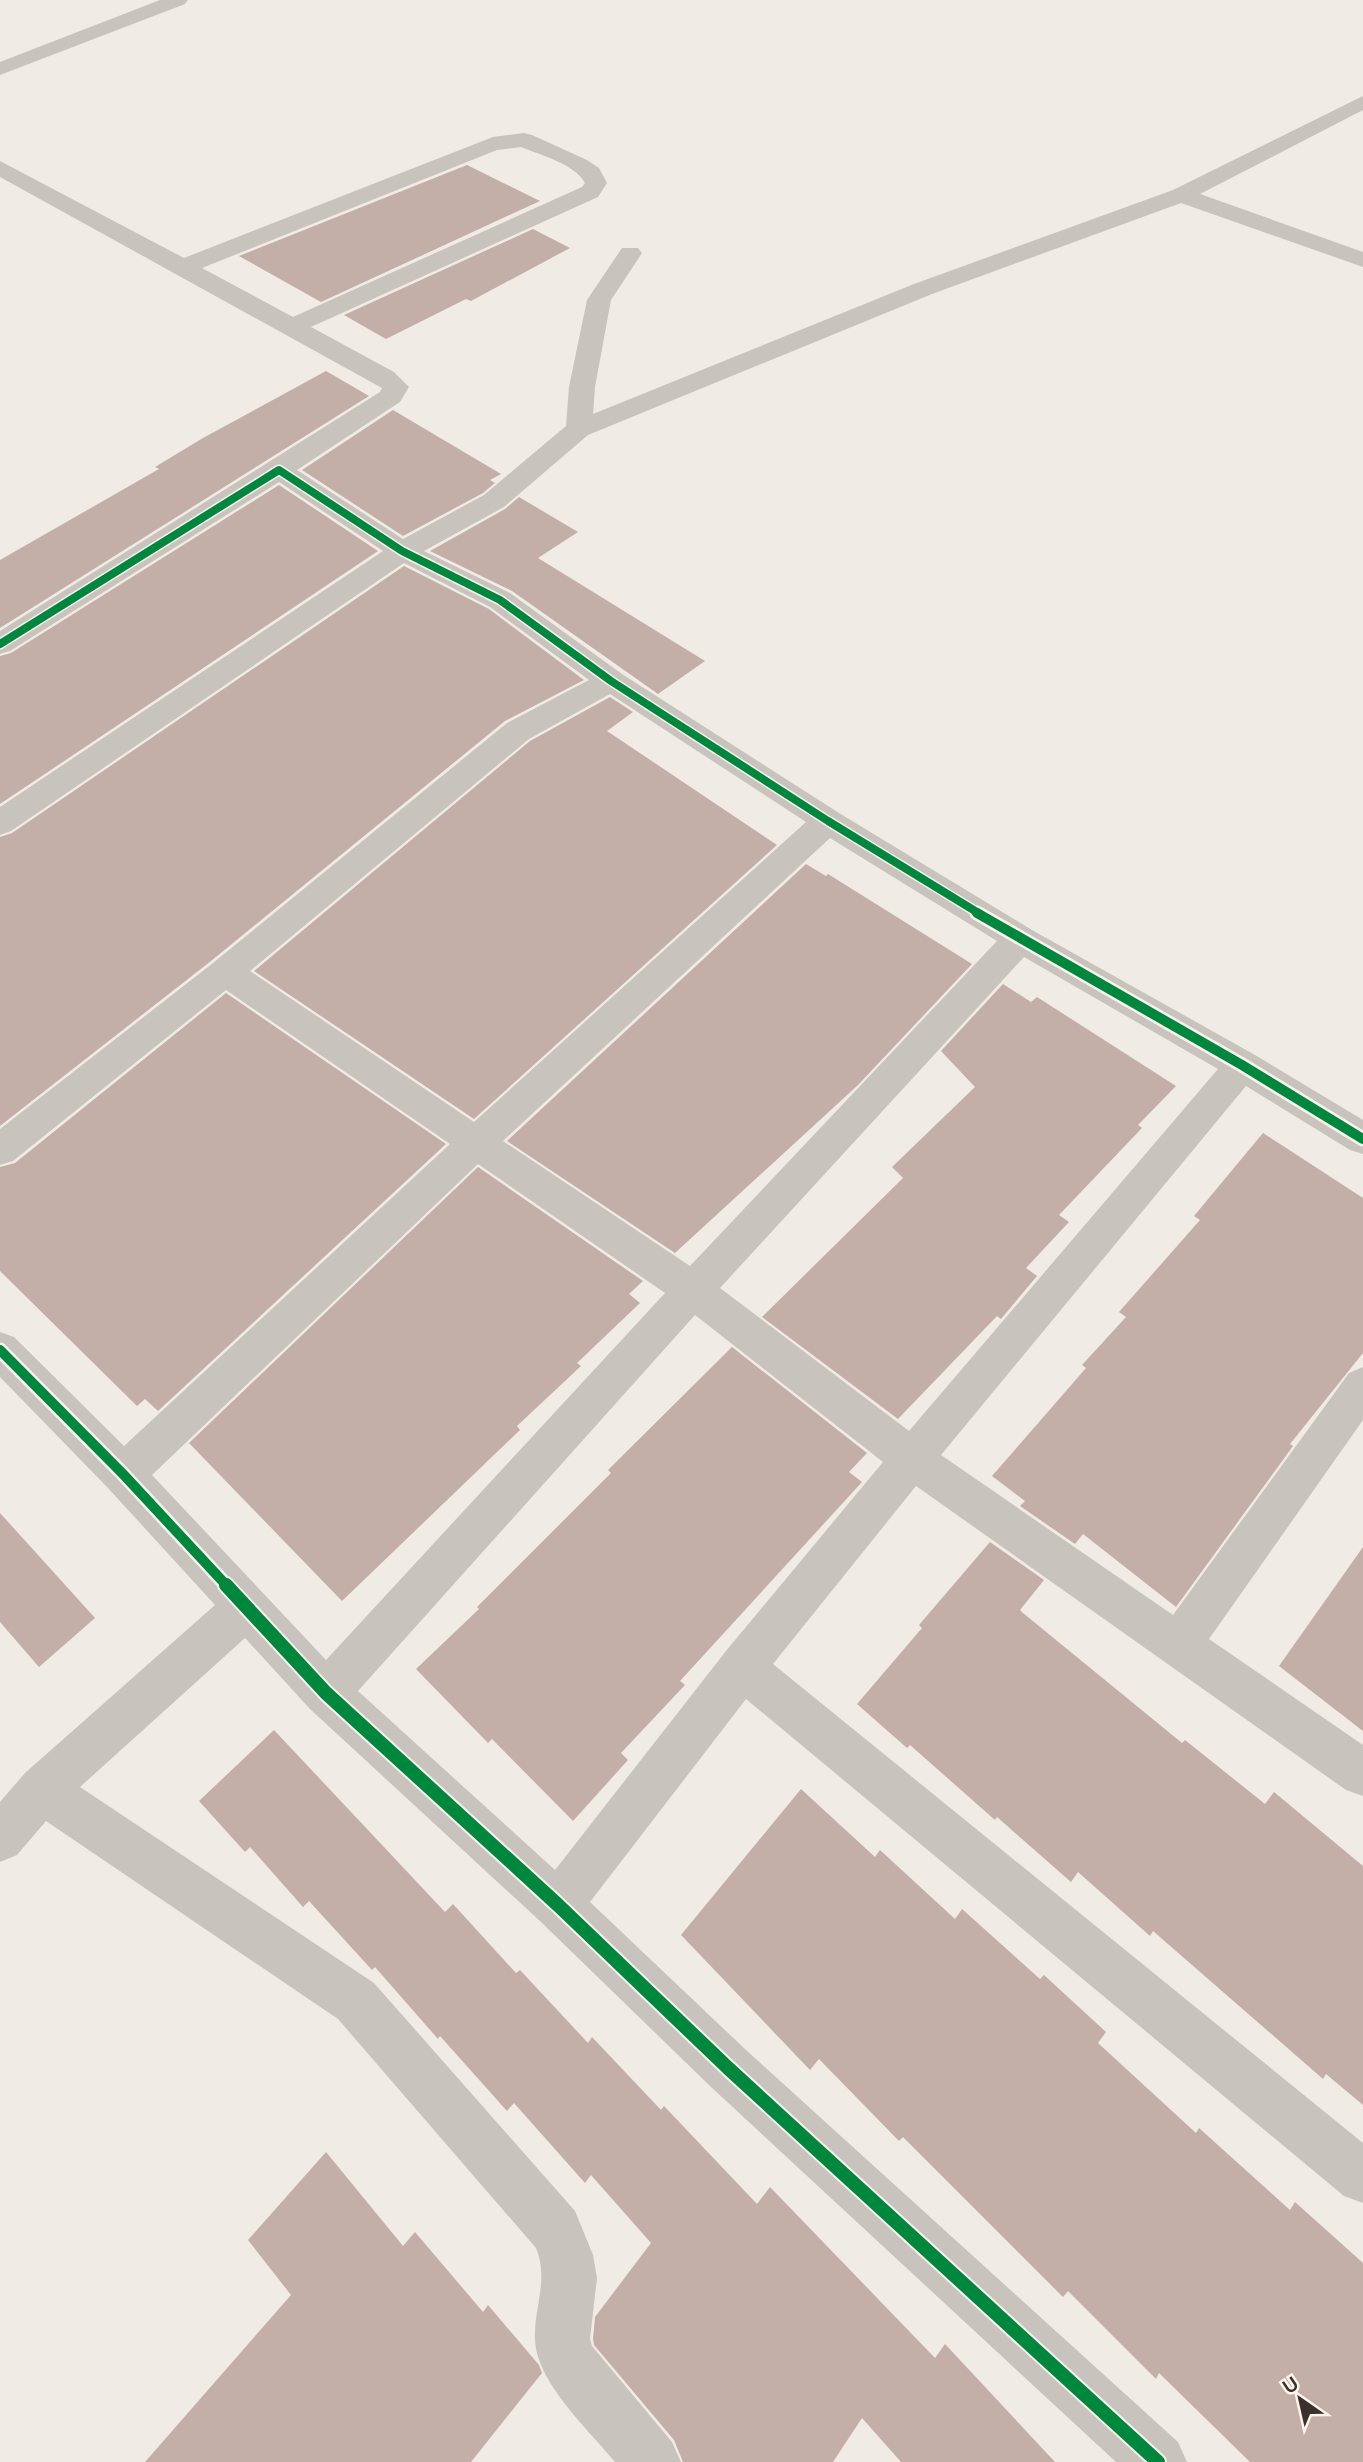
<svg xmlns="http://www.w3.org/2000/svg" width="1363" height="2462" font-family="Lato,sans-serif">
  <rect width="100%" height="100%" fill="#f0ebe5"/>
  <g fill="#c3afa7">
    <polygon points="467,165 540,201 321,302 239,256"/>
    <polygon points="533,229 570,248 471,301 466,299 386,339 344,315"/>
    <polygon points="326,371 369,396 0,628 0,560 159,469 155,467 203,438"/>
    <polygon points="393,410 501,474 490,480 495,483 483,493 403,536 302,470"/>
    <polygon points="279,485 378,551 0,804 0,656 11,653"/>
    <polygon points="519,497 578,532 538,558 705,661 658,694 512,591 430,551 505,509"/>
    <polygon points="404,566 489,609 584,680 505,721 211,961 0,1126 0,837 12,833"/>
    <polygon points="610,697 633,712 607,731 777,845 474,1119 254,971 530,741"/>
    <polygon points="806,864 826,876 828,874 972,964 858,1085 675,1253 507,1141"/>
    <polygon points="1003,984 1031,1002 1037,997 1176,1086 1138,1125 1142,1128 1059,1215 1069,1222 1026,1268 1037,1276 1001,1319 997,1316 898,1419 762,1317 903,1178 892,1167 975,1087 941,1051"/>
    <polygon points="226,993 446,1144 158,1411 145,1399 137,1406 0,1271 0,1167 15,1163"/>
    <polygon points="1263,1133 1363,1198 1363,1353 1290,1444 1293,1446 1176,1607 1083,1534 1075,1544 1020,1506 1025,1501 992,1476 1086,1368 1082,1365 1126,1317 1119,1312 1200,1220 1194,1216"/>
    <polygon points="478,1167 643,1281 629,1294 640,1303 577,1363 581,1366 517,1426 520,1430 342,1601 189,1443"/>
    <polygon points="732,1347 867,1453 849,1472 862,1482 680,1681 685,1685 621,1753 628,1760 573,1821 492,1739 488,1743 416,1669 479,1609 477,1607 611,1473 608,1470"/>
    <polygon points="0,1513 95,1618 39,1667 0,1622"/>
    <polygon points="990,1542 1044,1580 1020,1610 1023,1613 1182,1743 1185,1740 1265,1804 1274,1792 1363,1866 1363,2105 1326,2074 1323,2079 1153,1931 1150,1936 1078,1872 1071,1882 997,1817 995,1820 910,1745 907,1748 857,1704 922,1628 919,1625"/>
    <polygon points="1363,1547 1363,1731 1279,1666"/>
    <polygon points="274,1730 445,1912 453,1904 516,1973 520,1970 588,2043 592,2037 661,2110 664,2106 757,2204 770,2187 935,2358 945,2344 1055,2462 901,2462 862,2418 833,2462 683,2462 674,2440 594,2345 593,2339 595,2317 651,2243 591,2175 585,2183 514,2103 507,2111 440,2036 438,2039 375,1967 372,1970 309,1901 303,1907 250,1847 245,1852 199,1801"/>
    <polygon points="801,1789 875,1857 880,1850 955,1919 962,1909 1040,1979 1044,1975 1106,2032 1098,2043 1196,2133 1199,2128 1290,2210 1295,2202 1363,2263 1363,2462 1250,2462 1159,2373 1156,2379 1068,2291 1063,2297 903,2137 899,2141 819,2059 810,2070 681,1935"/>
    <polygon points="326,2152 403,2246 415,2232 483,2312 488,2305 539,2365 542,2373 471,2462 145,2462 291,2295 248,2240"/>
  </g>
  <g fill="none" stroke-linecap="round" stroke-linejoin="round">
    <g fill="#c9c3be" fill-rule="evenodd">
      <polygon points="160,0 188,0 185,4 0,75 0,62"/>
      <path d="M1363,96V110L1200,194L1363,252V267L1181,203L932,294L588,435L504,507L424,551L510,593L622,674L839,813L1032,930L1255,1055L1363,1120V1154L1350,1150L1246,1086L941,1455L1173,1615L1349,1373L1363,1367V1420L1209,1639L1363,1745V1796L1346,1790L916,1486L773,1664L1363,2143V2203L1344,2196L746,1699L590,1902L746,2050L1178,2442L1187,2462H1116L710,2086L541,1922L310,1709L245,1638L80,1787L374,1983L575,2211L593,2255L597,2278L590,2339L592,2346L672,2442L681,2462H615C589,2430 535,2381 535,2338C534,2307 549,2279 536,2248L338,2019L46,1821L17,1855L0,1862V1802L25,1773L215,1605L108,1488L0,1377V1332L14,1337L124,1446L450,1144L226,990L13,1161L0,1165V1129L213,963L507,723L589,680L490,607L404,563L11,831L0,835V807L383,551L279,482L10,651L0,654V631L380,392L382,388L0,177V161L184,258L493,137L524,133L532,135L587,160L599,168L607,183L598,197L311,327L394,372L409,387L400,402L297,470L403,539L484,495L566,426L569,387L587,300L622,248H638L642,253L611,300L595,387L593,414L914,284L1173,190ZM521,147C540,155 575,164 585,183L582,187L293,317L202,268L497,150ZM610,694L806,822L474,1122L250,971L529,739ZM830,838L997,941L690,1266L503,1141ZM1024,957L1218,1069L909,1431L720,1288ZM478,1164L665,1293L326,1660L152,1475ZM695,1315L883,1462L726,1651L555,1870L358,1691Z"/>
    </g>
    <g stroke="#fbf5ee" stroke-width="11">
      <polyline id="cycleway-far2" points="0,644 279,470 402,551 500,600 611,681 828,821 980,914"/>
    </g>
    <g stroke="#fbf5ee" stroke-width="15">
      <g id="cycleway-far1">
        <polyline points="977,913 1242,1065 1363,1139"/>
        <polyline points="0,1350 123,1474 228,1587"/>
      </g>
    </g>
    <g stroke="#fbf5ee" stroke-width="18">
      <polyline id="cycleway" points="226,1585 326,1693 558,1905 728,2068 1158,2462"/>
    </g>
    <use href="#cycleway-far2" stroke="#00873e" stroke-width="8"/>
    <use href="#cycleway-far1" stroke="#00873e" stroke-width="10"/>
    <use href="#cycleway" stroke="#00873e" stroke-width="14"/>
  </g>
  <g transform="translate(1300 2399) rotate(326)" stroke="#fbf5ee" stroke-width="5" paint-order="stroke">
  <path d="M0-5L12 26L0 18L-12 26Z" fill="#3b302b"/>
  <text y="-10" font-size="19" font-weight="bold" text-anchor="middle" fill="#3b302b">U</text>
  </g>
</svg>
